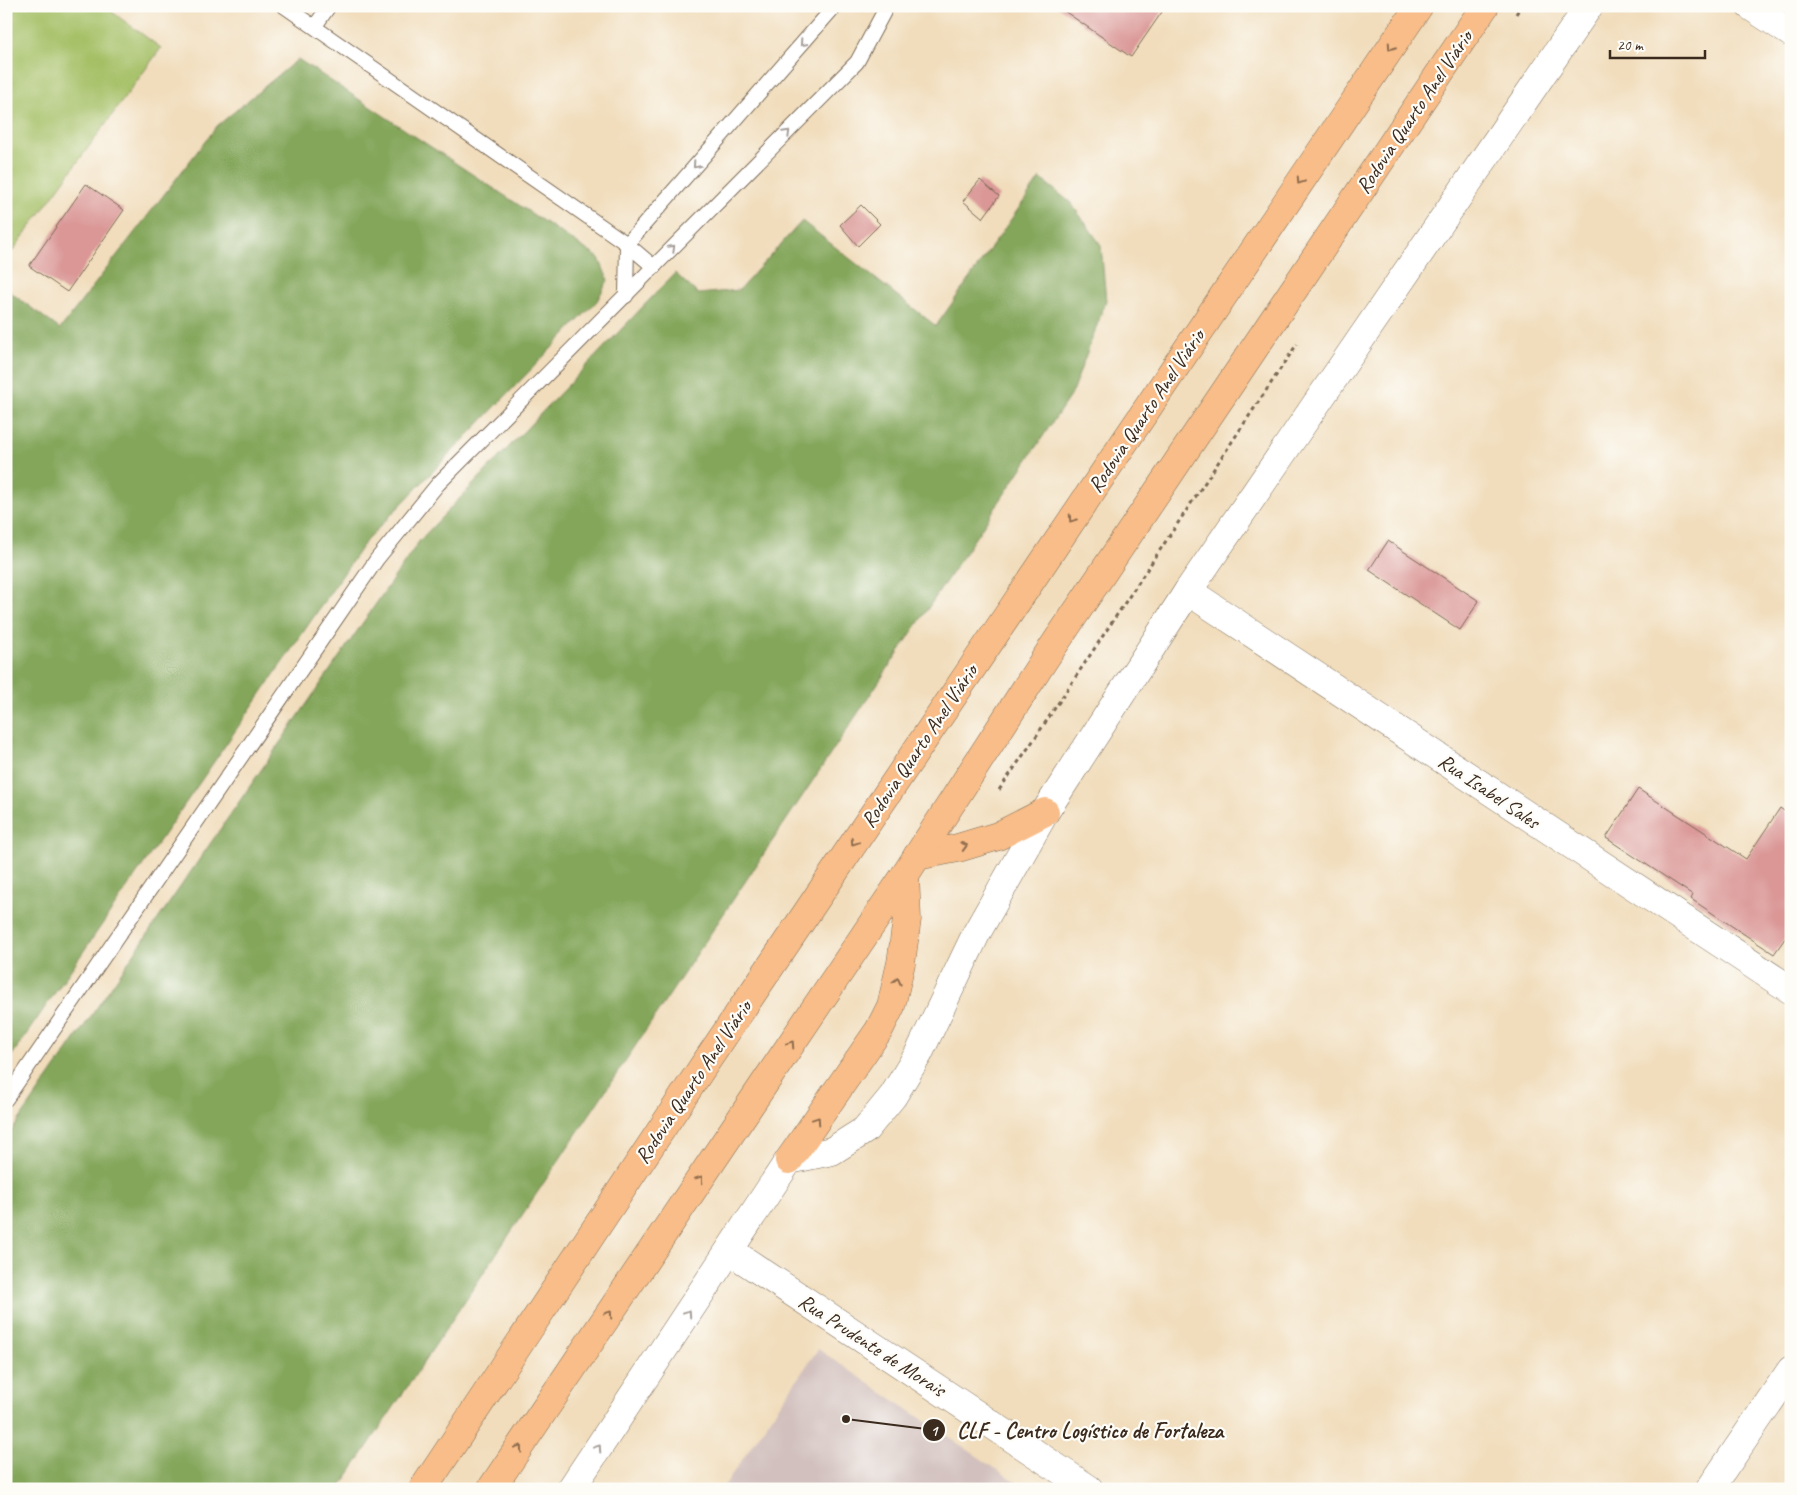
<svg xmlns="http://www.w3.org/2000/svg" width="1797" height="1495" font-family="Caveat,sans-serif">
  <rect width="100%" height="100%" fill="#fdfcf7"/>
  <filter id="ink" filterUnits="userSpaceOnUse"><feTurbulence type="fractalNoise" baseFrequency=".02" numOctaves="2"/><feDisplacementMap in="SourceGraphic" scale="10" xChannelSelector="R" yChannelSelector="G"/><feConvolveMatrix kernelMatrix="1 2 1 2 8 2 1 2 1" color-interpolation-filters="sRGB"/></filter>
  <filter id="wash" filterUnits="userSpaceOnUse"><feTurbulence type="fractalNoise" baseFrequency=".0096" numOctaves="4" result="noise"/><feDisplacementMap in="SourceGraphic" scale="20" xChannelSelector="R" yChannelSelector="G"/><feGaussianBlur stdDeviation="1.12" result="paint"/><feColorMatrix in="noise" values="0 0 0 0 0 0 0 0 0 0 0 0 0 0 0 0 0 1.4 0 .05"/><feComposite in="paint" operator="in"/></filter>
  <g filter="url(#wash)">
    <rect width="100%" height="100%" fill="#f1ddbc"/>
    <polygon fill="#d1c0bd" points="818,1349 1026,1489 722,1489"/>
    <polygon fill="#a4bf65" stroke="#707442" points="6,6 104,6 161,48 6,260"/>
    <g fill="#83a65a" stroke="#5f683c">
      <polygon points="298,59 599,258 608,280 597,301 366,541 6,1064 6,289 60,329 217,126"/>
      <polygon points="1040,178 1071,203 1101,245 1106,301 1072,393 339,1489 6,1489 6,1139 420,540 675,273 698,294 739,290 802,221 936,326"/>
    </g>
    <g id="blocks">
      <g fill="#da9796">
        <polygon points="1057,6 1166,6 1131,57"/>
        <polygon points="980,180 999,196 983,218 963,201"/>
        <polygon points="86,184 124,210 67,292 29,266"/>
        <polygon points="861,205 880,224 858,246 840,225"/>
        <polygon points="1388,541 1479,601 1460,630 1369,570"/>
        <polygon points="1638,789 1746,859 1780,808 1791,816 1791,930 1774,954 1691,899 1693,895 1606,838"/>
      </g>
    </g>
  </g>
  <g filter="url(#ink)">
    <use href="#blocks" fill-opacity="0" stroke="#7b6955" stroke-width="1"/>
    <g fill="none" stroke-linecap="round" stroke-linejoin="round">
      <g stroke="#7b6955" stroke-width="16">
        <g id="service">
          <polyline points="284,6 627,244 654,267"/>
          <polyline points="315,26 329,6"/>
          <polyline points="626,296 627,244 835,6"/>
          <polyline points="6,1099 377,559 438,484 857,62 887,6"/>
        </g>
      </g>
      <g stroke="#7b6955" stroke-width="29">
        <g id="minor">
          <polyline points="1750,6 1791,33"/>
          <polyline points="1188,591 1791,990"/>
          <polyline points="730,1251 1089,1489"/>
          <polyline points="1710,1489 1791,1370"/>
        </g>
      </g>
      <g stroke="#7b6955" stroke-width="29">
        <polyline id="tertiary" points="571,1489 789,1160 832,1151 865,1130 893,1096 919,1053 976,934 1045,812 1188,591 1589,6"/>
      </g>
      <g stroke="#7b6955" stroke-width="29">
        <g id="trunk">
          <polyline points="917,856 958,848 998,836 1045,812"/>
          <polyline points="789,1160 879,1030 891,1006 901,963 907,919 905,875"/>
          <polyline points="423,1489 704,1065 1419,6"/>
          <polyline points="491,1489 905,875 1044,660 1485,6"/>
        </g>
      </g>
      <g stroke="#7b6955" stroke-width="3" stroke-dasharray="4 4" stroke-linecap="butt">
        <polyline points="1516,14 1521,6"/>
        <polyline points="999,790 1033,741 1297,344"/>
      </g>
      <use href="#service" stroke="#fff" stroke-width="14"/>
      <use href="#minor" stroke="#fff" stroke-width="28"/>
      <use href="#tertiary" stroke="#fff" stroke-width="28"/>
      <use href="#trunk" stroke="#f8bd88" stroke-width="28"/>
    </g>
    <defs><path id="oneway-chevron" d="M-2-3.5L2.5 0L-2 3.5" fill="none" stroke-width="1.6" stroke-linecap="round" stroke-linejoin="round" transform="scale(1.25)"/></defs>
    <g stroke="#a79f9a">
      <use href="#oneway-chevron" transform="translate(803 43) rotate(131)"/>
      <use href="#oneway-chevron" transform="translate(787 133) rotate(-45)"/>
      <use href="#oneway-chevron" transform="translate(696 165) rotate(131)"/>
      <use href="#oneway-chevron" transform="translate(672 248) rotate(-45)"/>
      <use href="#oneway-chevron" transform="translate(688 1313) rotate(-56)"/>
      <use href="#oneway-chevron" transform="translate(598 1448) rotate(-56)"/>
    </g>
    <g stroke="#906c4e">
      <use href="#oneway-chevron" transform="translate(1391 47) rotate(124)"/>
      <use href="#oneway-chevron" transform="translate(1300 181) rotate(124)"/>
      <use href="#oneway-chevron" transform="translate(1072 519) rotate(124)"/>
      <use href="#oneway-chevron" transform="translate(854 842) rotate(124)"/>
      <use href="#oneway-chevron" transform="translate(964 846) rotate(-16)"/>
      <use href="#oneway-chevron" transform="translate(897 981) rotate(-76)"/>
      <use href="#oneway-chevron" transform="translate(791 1044) rotate(-56)"/>
      <use href="#oneway-chevron" transform="translate(817 1120) rotate(-56)"/>
      <use href="#oneway-chevron" transform="translate(700 1179) rotate(-56)"/>
      <use href="#oneway-chevron" transform="translate(609 1314) rotate(-56)"/>
      <use href="#oneway-chevron" transform="translate(519 1448) rotate(-56)"/>
    </g>
  </g>
  <g text-anchor="middle" dominant-baseline="central" stroke-width="4.5" stroke-linejoin="round" paint-order="stroke">
    <g font-size="21" fill="#3b2a1e" stroke="#fdfcf7">
      <text transform="translate(1414 112) rotate(-56)">Rodovia Quarto Anel Viário</text>
      <text transform="translate(1146 411) rotate(-56)">Rodovia Quarto Anel Viário</text>
      <text transform="translate(919 746) rotate(-56)">Rodovia Quarto Anel Viário</text>
      <text transform="translate(1489 791) rotate(34)">Rua Isabel Sales</text>
      <text transform="translate(693 1082) rotate(-56)">Rodovia Quarto Anel Viário</text>
      <text transform="translate(872 1345) rotate(33)">Rua Prudente de Morais</text>
    </g>
  </g>
  <path fill="none" stroke="#3b2a1e" stroke-width="2" d="M846 1419L934 1430"/>
  <g fill="#3b2a1e" stroke="#fdfcf7" stroke-width="2">
    <circle cx="846" cy="1419" r="5"/>
    <circle cx="934" cy="1430" r="12"/>
  </g>
  <g font-size="15" text-anchor="middle" font-weight="bold" fill="#fff">
    <text x="934" y="1436">1</text>
  </g>
  <g font-size="22" text-anchor="middle" font-weight="bold" fill="#3b2a1e" stroke="#fdfcf7" stroke-width="4.5" stroke-linejoin="round" paint-order="stroke">
    <text x="1090" y="1438">CLF - Centro Logístico de Fortaleza</text>
  </g>
  <rect width="1797" height="1495" fill="none" stroke="#fdfcf7" stroke-width="25"/>
  <path d="M1610 50v8h95v-8" fill="none" stroke="#3b2a1e" stroke-width="2.5"/>
  <text x="1617" y="50" font-size="15" fill="#3b2a1e" stroke="#fdfcf7" stroke-width="4" paint-order="stroke">20 m</text>
</svg>
